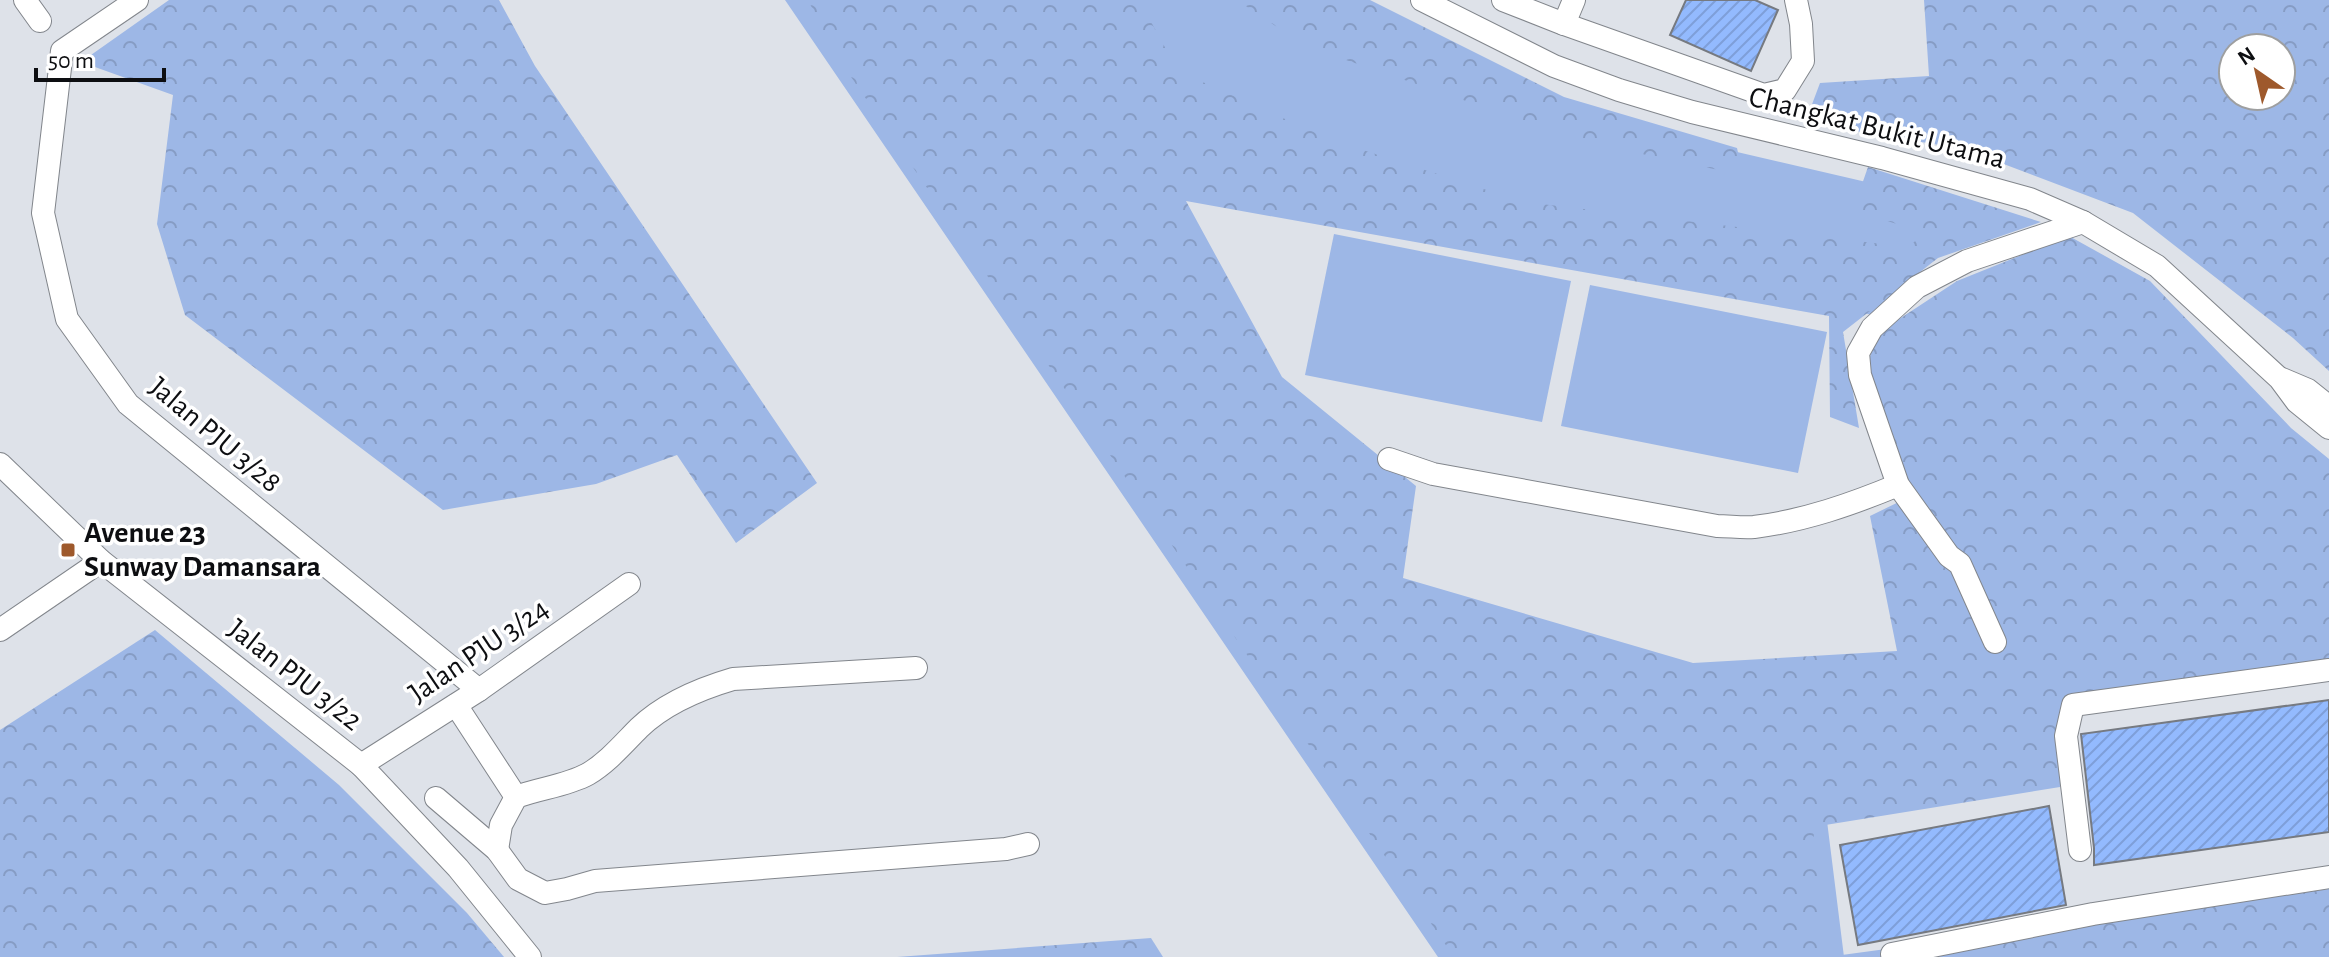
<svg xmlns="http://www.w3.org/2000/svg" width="2329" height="957" font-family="'Alegreya Sans',sans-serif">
  <defs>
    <pattern id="forest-crowns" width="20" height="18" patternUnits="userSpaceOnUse" patternTransform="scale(2)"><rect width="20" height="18" fill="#9db7e6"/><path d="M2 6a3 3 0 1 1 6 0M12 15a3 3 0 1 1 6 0" fill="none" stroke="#869cc4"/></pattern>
    <pattern id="building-hatch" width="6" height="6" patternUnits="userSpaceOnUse" patternTransform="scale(2)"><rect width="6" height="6" fill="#93bafe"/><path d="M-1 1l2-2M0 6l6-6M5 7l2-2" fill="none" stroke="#7e9fd9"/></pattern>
  </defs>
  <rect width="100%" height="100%" fill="#dee2e9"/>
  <g fill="#9db7e6">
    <polygon points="785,0 1339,0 1604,121 1961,204 1881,317 1169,157 1137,233 1367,590 1827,821 1844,957 1438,957"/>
    <polygon points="1334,234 1571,281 1542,422 1305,375"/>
    <polygon points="1590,285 1827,332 1798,473 1561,426"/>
  </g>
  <g fill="url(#forest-crowns)" fill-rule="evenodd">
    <polygon points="169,0 499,0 535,66 817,483 736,543 677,455 596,484 443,510 185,315 157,224 173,95 81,62"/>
    <polygon points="808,0 1139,0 1178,71 1332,140 1524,202 1908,247 1925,233 1853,210 1868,167 2041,222 1938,258 1843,332 1859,428 1830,417 1829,316 1186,201 1282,377 1416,486 1403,578 1693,663 1897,651 1870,516 1913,495 1867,365 1878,333 1957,281 2069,236 2150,281 2291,428 2329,459 2329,677 2064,701 2060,787 1813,827 1825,957 1454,957 836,55"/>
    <polygon points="1237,0 1370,0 1564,97 1737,148 1743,175 1589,143 1305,46"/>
    <path d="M1924,0H2329V371L2293,338L2133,213L1964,149L1805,123L1820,83L1929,76ZM2233,48H2281V96H2233Z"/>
    <polygon points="155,630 339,785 467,913 504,957 0,957 0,730"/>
    <polygon points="2329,889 2329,957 1827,957"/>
    <polygon points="1151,938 1163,957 897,957"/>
  </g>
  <g fill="url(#building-hatch)" stroke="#767a81" stroke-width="2">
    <polygon points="1686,0 1755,0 1778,10 1751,71 1670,35"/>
    <polygon points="2329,700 2329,832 2094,865 2094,848 2081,734"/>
    <polygon points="2049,806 2066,905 1858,945 1840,845"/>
  </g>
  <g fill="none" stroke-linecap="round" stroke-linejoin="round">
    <g stroke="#82868c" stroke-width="24">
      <g id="minor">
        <polyline points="25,0 40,21"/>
        <polyline points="137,0 62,51 43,213 67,319 128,404 479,690"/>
        <polyline points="1422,0 1554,66 1619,90 1692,112 1882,158 2030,199 2083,222 2157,266 2280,379 2297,402 2329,428"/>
        <polyline points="1503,0 1564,24 1764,95 1785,90 1803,61 1801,24 1796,0"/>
        <polyline points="1564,24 1574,0"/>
        <polyline points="2282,379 2308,390 2329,407"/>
        <path d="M1389,459L1433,474L1717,526C1729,526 1742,528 1754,527C1804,521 1852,504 1898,485"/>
        <polyline points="0,464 101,561 361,765 458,868 530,957"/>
        <polyline points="0,630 101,561"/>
        <polyline points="1995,642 1960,564 1949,556 1898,485 1860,375 1858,353 1872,328 1917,287 1967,261 2083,222"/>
        <polyline points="456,705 516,797"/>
        <polyline points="361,765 479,690 629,584"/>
        <polyline points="436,798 497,850 518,879 545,893 567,889 595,881 1006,849 1028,844"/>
        <path d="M497,850L501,825L516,797C540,788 566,786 588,774C608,762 623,744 639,728C665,703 699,689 733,679L916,668"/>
        <polyline points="2080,850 2066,736 2073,705 2329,670"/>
        <polyline points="1892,954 2093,914 2329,877"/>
      </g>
    </g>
    <use href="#minor" stroke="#fff" stroke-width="22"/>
  </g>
  <rect fill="#9e592c" stroke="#fff" stroke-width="3" x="60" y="542" width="16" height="16" rx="4"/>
  <g text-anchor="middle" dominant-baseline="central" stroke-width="7" stroke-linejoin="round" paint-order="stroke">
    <g font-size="30" fill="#0d0e11" stroke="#fff">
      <text transform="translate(1877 128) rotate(14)">Changkat Bukit Utama</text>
      <text transform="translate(215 435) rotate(40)">Jalan PJU 3/28</text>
      <text transform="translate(479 651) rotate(-34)">Jalan PJU 3/24</text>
      <text transform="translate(295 675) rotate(38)">Jalan PJU 3/22</text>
    </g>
    <g font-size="30" font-weight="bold" fill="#0d0e11" stroke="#fff" text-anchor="start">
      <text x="84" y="533">Avenue 23<tspan x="84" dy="34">Sunway Damansara</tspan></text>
    </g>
  </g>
  <g transform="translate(2257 72) rotate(326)"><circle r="38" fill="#ffffff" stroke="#9e9fa0" stroke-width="2"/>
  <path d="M0-6L14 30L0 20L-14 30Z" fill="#9e592c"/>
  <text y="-12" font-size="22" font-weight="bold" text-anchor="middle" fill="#0d0e11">N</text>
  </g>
  <path d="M36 68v12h128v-12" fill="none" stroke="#0d0e11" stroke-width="4"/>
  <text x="48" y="68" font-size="24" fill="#0d0e11" stroke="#ffffff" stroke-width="6" paint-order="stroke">50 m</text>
</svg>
